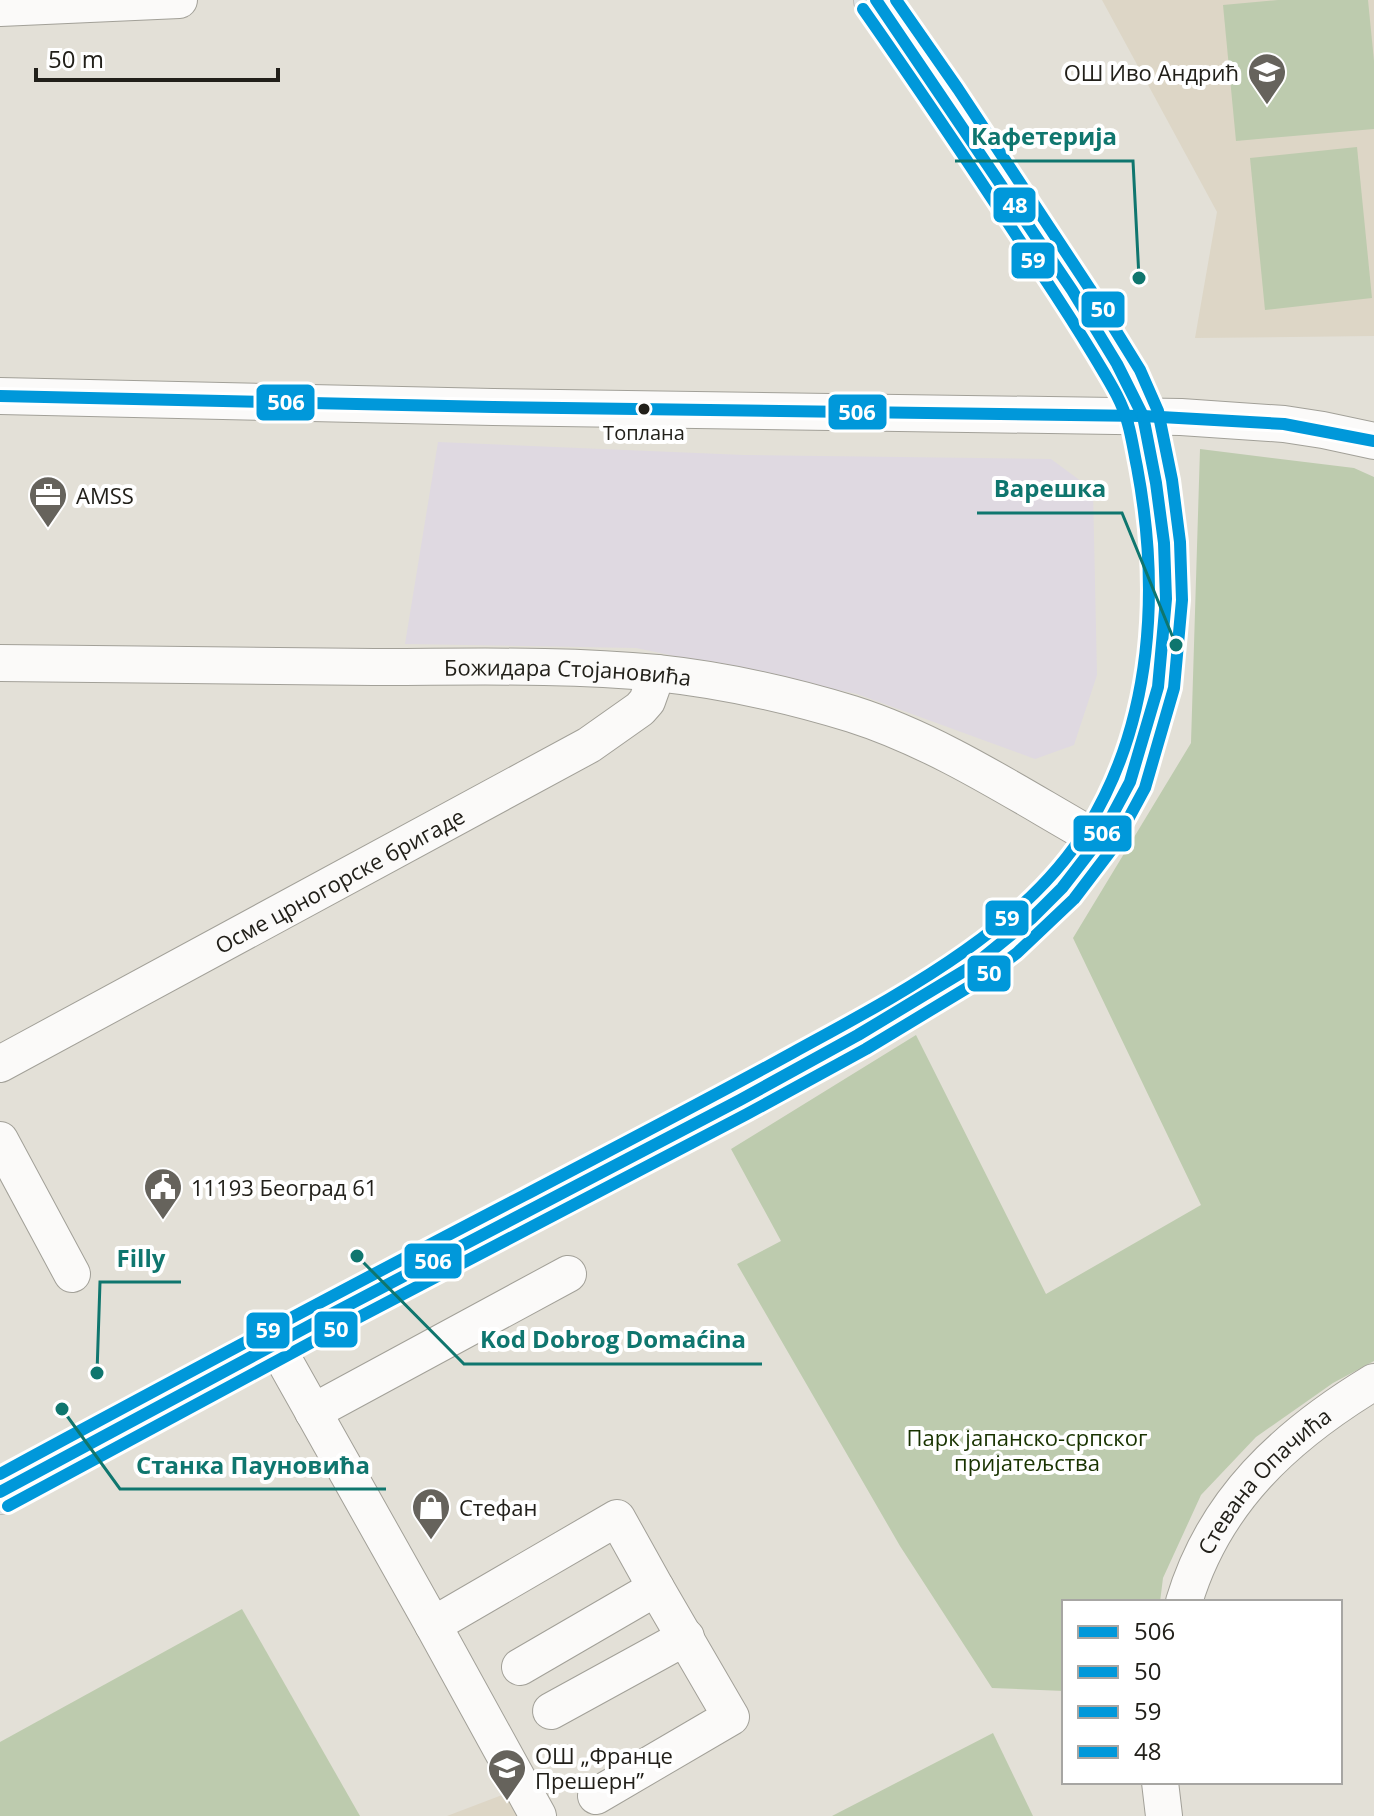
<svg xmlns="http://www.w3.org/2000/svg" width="1374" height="1816" font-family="'Open Sans',sans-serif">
  <rect width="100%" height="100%" fill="#e3e0d7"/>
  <polygon fill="#dfd9e1" points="438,442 744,455 1051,459 1093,490 1097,675 1074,745 1035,759 857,694 636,648 405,644"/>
  <g fill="#ddd6c6">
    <polygon points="1102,0 1374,0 1374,336 1195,338 1217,212"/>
    <polygon points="523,1787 537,1816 447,1816"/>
  </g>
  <g fill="#bdcbae">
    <polygon points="1278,0 1368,0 1374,61 1374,129 1236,141 1223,5"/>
    <polygon points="1357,147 1372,298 1265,310 1250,158"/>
    <polygon points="1200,449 1354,468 1374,477 1374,1361 1333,1383 1256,1437 1201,1495 1163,1578 1160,1602 1064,1602 1064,1691 992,1688 900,1546 737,1264 781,1241 731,1149 916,1035 1046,1294 1201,1205 1073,938 1191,743"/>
    <polygon points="242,1609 360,1816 0,1816 0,1742"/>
    <polygon points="993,1733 1033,1816 832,1816"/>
  </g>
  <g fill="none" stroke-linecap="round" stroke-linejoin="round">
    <g stroke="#a2a098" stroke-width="38">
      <g id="minor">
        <polyline points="0,8 179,0"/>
        <polyline points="0,396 493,407 1181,417 1284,424 1323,430 1374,441"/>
        <path id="s1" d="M0,663C125,664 249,666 374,667C468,667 564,664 657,673C723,680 790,695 852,714C940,742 1019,795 1099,840"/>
        <path id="s2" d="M0,1064L589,745L640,709L647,701L657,673"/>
        <polyline points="0,1140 72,1274"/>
        <polyline points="275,1344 433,1625 538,1816"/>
        <polyline points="313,1412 568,1274"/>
        <path id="s3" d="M1184,1602C1214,1501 1285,1436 1374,1382"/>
        <polyline points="433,1625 617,1518 656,1588 731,1717 596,1796"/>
        <polyline points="520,1667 656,1588"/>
        <polyline points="551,1711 686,1637"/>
        <polyline points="1160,1782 1164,1816"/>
      </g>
    </g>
    <g stroke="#c0bfba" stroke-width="46">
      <polyline id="major" points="0,1492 320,1320 740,1100 858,1035 974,965 1007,940 1062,888 1099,840 1130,782 1158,687 1166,599 1164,543 1156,483 1143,416 1126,378 1077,298 945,98 876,0"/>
    </g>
    <use href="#minor" stroke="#fbfaf9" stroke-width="36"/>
    <use href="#major" stroke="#dde2e4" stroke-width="44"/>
    <g stroke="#fff" stroke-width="18">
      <g id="bus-1">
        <polyline points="0,396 493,407 1143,416"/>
        <polyline points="0,1492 320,1320 740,1100 858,1035 974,965 1032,918 1062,888 1099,840 1130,782 1158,687 1166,599 1164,543 1156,483 1143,416"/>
      </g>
    </g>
    <g stroke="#fff" stroke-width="18">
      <polyline id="bus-2" points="8,1506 327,1334 747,1114 866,1049 982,979 1017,953 1074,899 1112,849 1145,788 1174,688 1182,600 1180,542 1172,480 1158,411 1140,370 1090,289 958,89 896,0"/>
    </g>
    <g stroke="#fff" stroke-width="18">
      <path id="bus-3" d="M0,1474C174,1380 348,1287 523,1196C614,1148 705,1101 794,1052C896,996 1025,930 1087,828C1153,721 1160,589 1137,467C1134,453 1132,438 1128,424C1122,400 1107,378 1094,356C1077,328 1059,300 1041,273C983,184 924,96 863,9"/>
    </g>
    <g stroke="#fff" stroke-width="18">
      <g id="bus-4">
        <polyline points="876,0 1072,290 1117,364 1143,416"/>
        <polyline points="1143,416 1284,424 1374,441"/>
      </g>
    </g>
    <use href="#bus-1" stroke="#0098da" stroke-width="12"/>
    <use href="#bus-2" stroke="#0098da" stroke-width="12"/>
    <use href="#bus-3" stroke="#0098da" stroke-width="12"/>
    <use href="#bus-4" stroke="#0098da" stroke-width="12"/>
  </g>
  <defs>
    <g id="school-pin" transform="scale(2)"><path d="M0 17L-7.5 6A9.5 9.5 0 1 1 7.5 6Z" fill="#66635c" stroke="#fff"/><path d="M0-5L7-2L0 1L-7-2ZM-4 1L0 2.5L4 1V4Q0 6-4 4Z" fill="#fff"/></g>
    <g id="office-pin" transform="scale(2)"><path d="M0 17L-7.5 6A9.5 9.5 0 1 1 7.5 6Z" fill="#66635c" stroke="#fff"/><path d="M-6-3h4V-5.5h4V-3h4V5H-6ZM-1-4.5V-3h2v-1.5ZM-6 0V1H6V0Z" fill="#fff"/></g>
    <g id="civic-pin" transform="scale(2)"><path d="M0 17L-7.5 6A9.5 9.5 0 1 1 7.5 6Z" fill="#66635c" stroke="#fff"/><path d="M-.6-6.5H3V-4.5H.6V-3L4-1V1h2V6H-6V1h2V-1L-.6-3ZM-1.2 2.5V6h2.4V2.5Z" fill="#fff"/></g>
    <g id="shop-pin" transform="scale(2)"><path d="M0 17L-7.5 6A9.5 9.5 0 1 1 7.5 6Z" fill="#66635c" stroke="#fff"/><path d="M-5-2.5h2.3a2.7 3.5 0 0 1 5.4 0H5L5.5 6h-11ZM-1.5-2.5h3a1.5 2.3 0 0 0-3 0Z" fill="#fff"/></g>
  </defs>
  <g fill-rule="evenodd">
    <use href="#school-pin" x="1267" y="72"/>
    <use href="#office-pin" x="48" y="495"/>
    <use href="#civic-pin" x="163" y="1187"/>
    <use href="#shop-pin" x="431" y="1507"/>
    <use href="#school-pin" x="507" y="1768"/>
  </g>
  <circle fill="#22201a" stroke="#fff" stroke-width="3" cx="644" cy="409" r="7"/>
  <g text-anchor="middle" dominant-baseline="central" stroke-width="8" stroke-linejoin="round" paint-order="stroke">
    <g font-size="20" fill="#22201a" stroke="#fff">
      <text x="644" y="432">Топлана</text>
    </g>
    <g font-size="22" fill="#22201a" stroke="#fff" text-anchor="start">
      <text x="1239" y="72" text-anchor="end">ОШ Иво Андрић</text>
      <text x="76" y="495">AMSS</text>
      <text x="191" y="1187">11193 Београд 61</text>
      <text x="459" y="1507">Стефан</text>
      <text x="535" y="1755">ОШ „Франце<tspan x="535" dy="25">Прешерн”</tspan></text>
    </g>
    <g font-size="22" fill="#22201a" stroke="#fff">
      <text stroke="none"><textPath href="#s1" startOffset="568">Божидара Стојановића</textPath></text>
      <text stroke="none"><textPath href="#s2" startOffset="386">Осме црногорске бригаде</textPath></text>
      <text stroke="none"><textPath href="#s3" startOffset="148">Стевана Опачића</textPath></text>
    </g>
    <g font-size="22" fill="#193300" stroke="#fff">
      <text x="1027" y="1437">Парк јапанско-српског<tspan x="1027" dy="25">пријатељства</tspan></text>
    </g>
  </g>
  <path fill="none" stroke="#0f766e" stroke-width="3" d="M1139 278L1133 161H955M1176 645L1122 513H977M97 1373L100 1282H181M357 1256L464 1364H762M62 1409L120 1489H386"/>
  <g fill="#0f766e" stroke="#fff" stroke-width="3">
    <circle cx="1139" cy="278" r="8"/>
    <circle cx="1176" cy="645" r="8"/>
    <circle cx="97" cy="1373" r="8"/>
    <circle cx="357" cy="1256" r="8"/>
    <circle cx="62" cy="1409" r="8"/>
  </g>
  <g font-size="24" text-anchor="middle" font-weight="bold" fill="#0f766e" stroke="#fff" stroke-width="8" stroke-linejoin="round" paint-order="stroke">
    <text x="1044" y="145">Кафетерија</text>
    <text x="1050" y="497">Варешка</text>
    <text x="141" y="1267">Filly</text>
    <text x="613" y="1348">Kod Dobrog Domaćina</text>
    <text x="253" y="1474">Станка Пауновића</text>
  </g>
  <g stroke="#fff" stroke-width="3">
    <rect x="992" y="186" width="45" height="38" rx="8" fill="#0098da"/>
    <rect x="1010" y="241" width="46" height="39" rx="8" fill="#0098da"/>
    <rect x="1080" y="290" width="46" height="39" rx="8" fill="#0098da"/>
    <rect x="255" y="383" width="61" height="39" rx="8" fill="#0098da"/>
    <rect x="827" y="393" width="61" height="38" rx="8" fill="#0098da"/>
    <rect x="1072" y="814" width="61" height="39" rx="8" fill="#0098da"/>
    <rect x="984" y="899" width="46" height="38" rx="8" fill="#0098da"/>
    <rect x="966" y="954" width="46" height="39" rx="8" fill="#0098da"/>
    <rect x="403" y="1242" width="60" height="38" rx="8" fill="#0098da"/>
    <rect x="313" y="1310" width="46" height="39" rx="8" fill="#0098da"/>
    <rect x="245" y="1311" width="46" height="39" rx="8" fill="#0098da"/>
  </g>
  <g font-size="22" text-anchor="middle" font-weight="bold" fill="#fff">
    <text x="1015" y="213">48</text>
    <text x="1033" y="268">59</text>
    <text x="1103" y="317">50</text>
    <text x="286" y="410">506</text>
    <text x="857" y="420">506</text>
    <text x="1102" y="841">506</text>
    <text x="1007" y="926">59</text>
    <text x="989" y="981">50</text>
    <text x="433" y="1269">506</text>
    <text x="336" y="1337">50</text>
    <text x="268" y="1338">59</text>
  </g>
  <rect x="1062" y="1600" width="280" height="184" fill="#ffffff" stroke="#a7a6a3" stroke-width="2"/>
  <rect x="1078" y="1626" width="40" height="12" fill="#0098da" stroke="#a7a6a3" stroke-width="2"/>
  <text x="1134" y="1640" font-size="24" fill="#22201a">506</text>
  <rect x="1078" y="1666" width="40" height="12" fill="#0098da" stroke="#a7a6a3" stroke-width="2"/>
  <text x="1134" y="1680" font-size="24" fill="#22201a">50</text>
  <rect x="1078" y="1706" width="40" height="12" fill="#0098da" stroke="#a7a6a3" stroke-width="2"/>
  <text x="1134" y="1720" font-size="24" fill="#22201a">59</text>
  <rect x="1078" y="1746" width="40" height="12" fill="#0098da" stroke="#a7a6a3" stroke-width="2"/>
  <text x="1134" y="1760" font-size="24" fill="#22201a">48</text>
  <path d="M36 68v12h242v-12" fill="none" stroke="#22201a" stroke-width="4"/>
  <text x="48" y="68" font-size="24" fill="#22201a" stroke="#ffffff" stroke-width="6" paint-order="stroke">50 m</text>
</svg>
